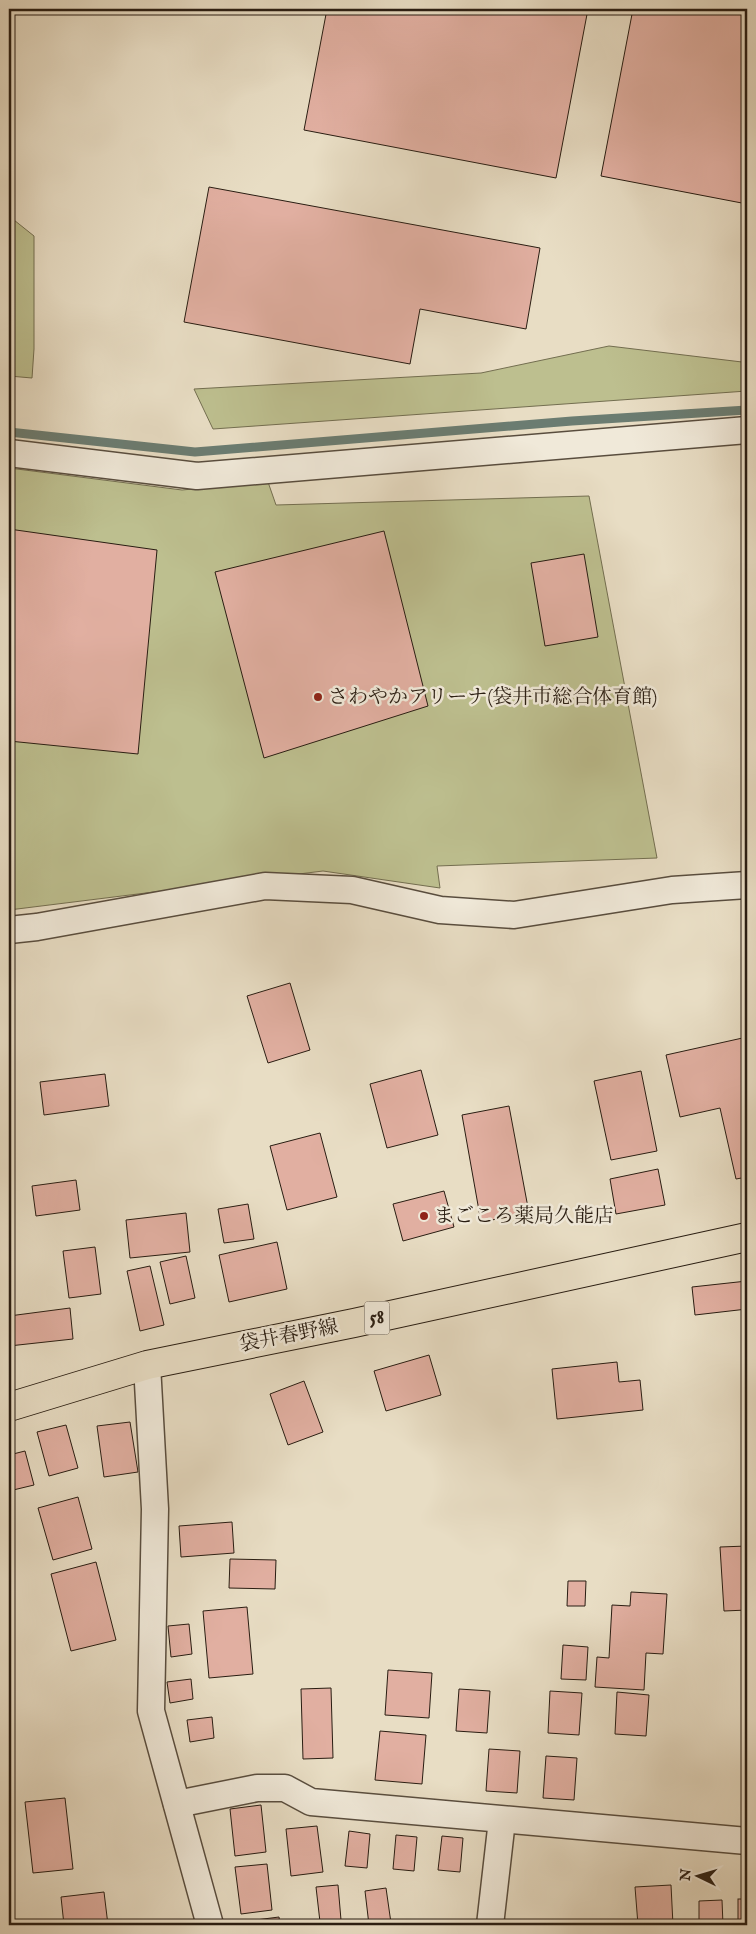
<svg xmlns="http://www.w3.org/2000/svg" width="756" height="1934" font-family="'IM FELL English','Noto Serif JP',serif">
  <rect width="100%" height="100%" fill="#e8ddc4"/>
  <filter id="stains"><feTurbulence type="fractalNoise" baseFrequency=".004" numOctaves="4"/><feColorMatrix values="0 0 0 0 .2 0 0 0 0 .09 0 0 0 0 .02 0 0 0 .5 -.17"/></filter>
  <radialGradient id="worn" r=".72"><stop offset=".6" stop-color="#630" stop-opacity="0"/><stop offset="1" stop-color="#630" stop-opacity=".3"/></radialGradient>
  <g fill="#bdbf8f" stroke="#736e50">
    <polygon points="9,216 34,236 34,349 32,378 9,376"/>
    <polygon points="609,346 742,362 747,361 747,391 213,429 194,389 481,373"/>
    <polygon points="9,468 182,490 268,482 276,505 589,496 657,858 437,866 440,888 323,871 9,910"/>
  </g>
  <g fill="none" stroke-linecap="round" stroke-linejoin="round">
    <polyline stroke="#6b7c71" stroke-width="9" points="9,432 195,452 572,421 747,410"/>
  </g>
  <g fill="#e1afa1" stroke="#291d12">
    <polygon points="327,9 588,9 556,178 304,130"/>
    <polygon points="633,9 747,9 747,204 601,176"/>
    <polygon points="209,187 540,248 526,329 420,309 410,364 184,322"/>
    <polygon points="9,529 157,550 138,754 9,741"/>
    <polygon points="384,531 428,706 264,758 215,572"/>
    <polygon points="584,554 598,637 545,646 531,563"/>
    <polygon points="290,983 310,1050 268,1063 247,996"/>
    <polygon points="747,1037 747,1177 736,1179 720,1108 680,1117 666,1055"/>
    <polygon points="421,1070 438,1135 387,1148 370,1084"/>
    <polygon points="641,1071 657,1151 611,1160 594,1081"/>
    <polygon points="105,1074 109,1106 44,1115 40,1082"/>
    <polygon points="509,1106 529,1213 481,1222 462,1115"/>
    <polygon points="320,1133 337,1197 287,1210 270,1146"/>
    <polygon points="658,1169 665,1205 616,1214 610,1179"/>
    <polygon points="76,1180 80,1210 36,1216 32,1186"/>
    <polygon points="444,1191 454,1227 403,1241 393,1204"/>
    <polygon points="248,1204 254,1239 224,1243 218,1209"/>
    <polygon points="186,1213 190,1252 130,1258 126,1220"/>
    <polygon points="277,1242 287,1289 229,1302 219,1255"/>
    <polygon points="95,1247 101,1294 69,1298 63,1251"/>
    <polygon points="186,1256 195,1298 170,1304 160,1262"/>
    <polygon points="150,1266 164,1325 140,1331 127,1271"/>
    <polygon points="747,1281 747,1309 695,1315 692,1287"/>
    <polygon points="70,1308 73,1339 9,1346 9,1316"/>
    <polygon points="429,1355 441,1395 386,1411 374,1371"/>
    <polygon points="617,1362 619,1382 640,1380 643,1410 557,1419 552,1369"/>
    <polygon points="304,1381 323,1432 288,1445 270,1394"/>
    <polygon points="130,1422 138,1472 104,1477 97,1426"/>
    <polygon points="66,1425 78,1468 49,1476 37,1432"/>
    <polygon points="25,1451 34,1485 9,1491 9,1455"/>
    <polygon points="78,1497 92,1549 53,1560 38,1508"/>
    <polygon points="232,1522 234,1553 181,1557 179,1526"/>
    <polygon points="747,1546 747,1610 724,1611 720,1547"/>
    <polygon points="230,1559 276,1560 275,1589 229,1588"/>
    <polygon points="96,1562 116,1640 71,1651 51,1574"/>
    <polygon points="568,1581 586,1581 585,1606 567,1606"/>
    <polygon points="631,1592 667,1594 663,1654 646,1653 644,1690 595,1687 597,1657 609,1658 612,1605 630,1606"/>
    <polygon points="247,1607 253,1674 209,1678 203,1611"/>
    <polygon points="189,1624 192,1654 171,1657 168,1626"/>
    <polygon points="563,1645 588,1647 586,1680 561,1679"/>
    <polygon points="388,1670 432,1673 429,1718 385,1715"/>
    <polygon points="191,1679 193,1699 170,1703 167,1682"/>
    <polygon points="331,1688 333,1758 303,1759 301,1689"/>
    <polygon points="459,1689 490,1691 487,1733 456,1731"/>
    <polygon points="550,1691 582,1693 579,1735 548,1733"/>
    <polygon points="617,1692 649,1695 646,1736 615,1734"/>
    <polygon points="212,1717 214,1738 190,1742 187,1720"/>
    <polygon points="380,1731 426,1735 422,1784 375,1780"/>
    <polygon points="489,1749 520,1751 517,1793 486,1791"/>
    <polygon points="546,1756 577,1758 574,1800 543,1798"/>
    <polygon points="65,1798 73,1869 33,1873 25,1802"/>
    <polygon points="261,1805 266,1852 235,1856 230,1809"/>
    <polygon points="317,1826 323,1872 291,1876 286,1829"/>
    <polygon points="349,1831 370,1834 367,1868 345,1866"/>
    <polygon points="396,1835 417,1837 414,1871 393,1869"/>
    <polygon points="442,1836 463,1838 460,1872 438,1870"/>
    <polygon points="267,1864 272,1910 241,1914 235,1867"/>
    <polygon points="338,1885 341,1920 320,1922 316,1887"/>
    <polygon points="671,1885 673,1925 638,1925 635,1887"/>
    <polygon points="386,1888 391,1923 369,1925 365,1891"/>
    <polygon points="104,1892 108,1925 64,1925 61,1897"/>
    <rect x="738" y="1899" width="9" height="26"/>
    <polygon points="722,1900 723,1925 699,1925 699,1901"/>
    <polygon points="279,1917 280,1925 248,1925 248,1921"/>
    <polygon points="539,1920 571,1922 571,1925 539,1925"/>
  </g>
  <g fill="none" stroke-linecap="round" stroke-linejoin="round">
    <g stroke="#594d3e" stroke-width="29">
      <g id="street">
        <polyline points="9,453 197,476 747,430"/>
        <polyline points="9,930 37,927 265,886 352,890 440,910 514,915 672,890 747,885"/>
        <polyline points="147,1365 155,1509 151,1711 210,1925"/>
        <polyline points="177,1804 257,1788 285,1788 311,1802 747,1841"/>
        <polyline points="490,1925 502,1820"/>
      </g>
    </g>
    <g stroke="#291d12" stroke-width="30">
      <polyline id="primary" points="9,1407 147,1365 354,1323 747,1237"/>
    </g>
    <use href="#street" stroke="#f0e9d9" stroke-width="26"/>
    <use href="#primary" stroke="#e8ddc4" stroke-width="28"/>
  </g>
  <g fill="#8f2418" stroke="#f0e9d9" stroke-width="2">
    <circle cx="318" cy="697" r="5"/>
    <circle cx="424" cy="1216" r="5"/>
  </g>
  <g text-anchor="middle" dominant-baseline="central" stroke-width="5" stroke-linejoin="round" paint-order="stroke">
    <rect fill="#f0e9d9" stroke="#655a4e" stroke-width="1" x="364.5" y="1301.5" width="25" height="33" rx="4"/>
    <g font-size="19" font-weight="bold" fill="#291d12">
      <text x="377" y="1318">58</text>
    </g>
    <g font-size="20" fill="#291d12" stroke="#f0e9d9" text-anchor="start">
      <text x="328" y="697">さわやかアリーナ(袋井市総合体育館)</text>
      <text x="434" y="1216">まごころ薬局久能店</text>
    </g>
    <g font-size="20" fill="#291d12" stroke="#f0e9d9">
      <text transform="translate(289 1336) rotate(-11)">袋井春野線</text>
    </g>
  </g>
  <rect width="756" height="1934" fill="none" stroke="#e8ddc4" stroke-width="30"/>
  <rect x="10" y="10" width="736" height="1914" fill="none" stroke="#291d12" stroke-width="2.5"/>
  <rect x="15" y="15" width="726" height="1904" fill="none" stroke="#291d12"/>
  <g transform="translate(698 1876) rotate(275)" stroke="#f0e9d9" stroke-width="4" paint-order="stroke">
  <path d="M0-4L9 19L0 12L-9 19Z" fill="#291d12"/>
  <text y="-8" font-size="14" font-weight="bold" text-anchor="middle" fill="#291d12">N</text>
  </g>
  <rect width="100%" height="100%" filter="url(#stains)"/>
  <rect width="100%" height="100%" fill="url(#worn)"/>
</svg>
